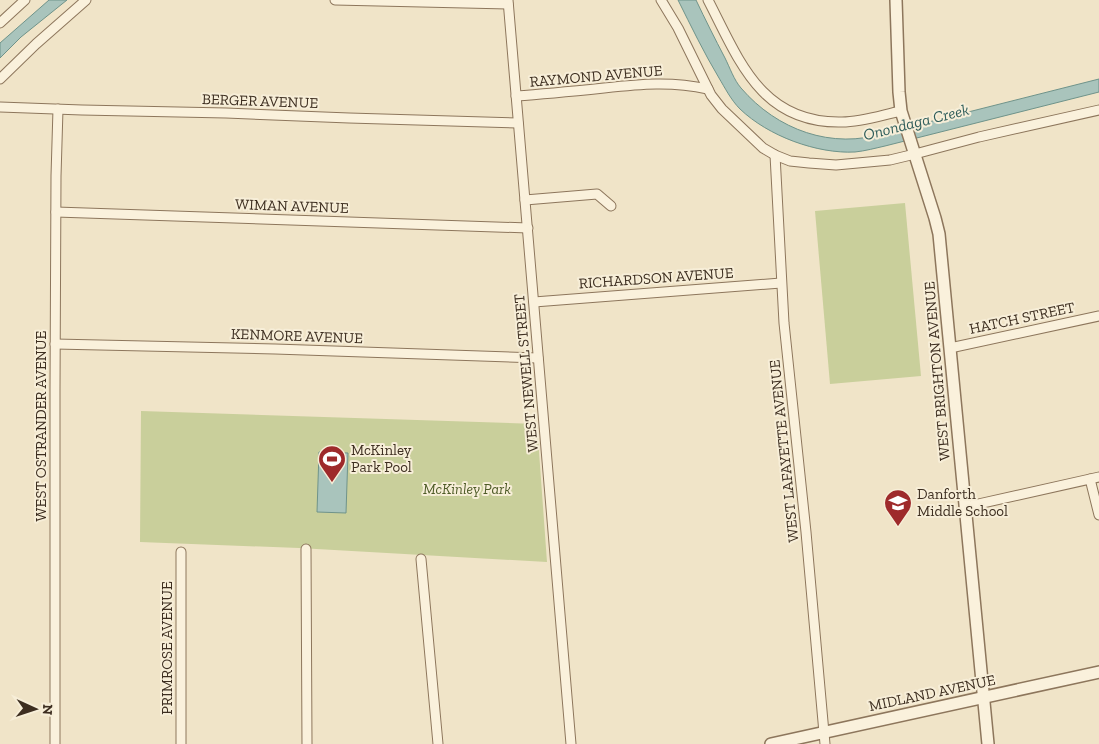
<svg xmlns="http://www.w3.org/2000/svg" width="1099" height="744" font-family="'Zilla Slab',serif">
  <rect width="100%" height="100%" fill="#f0e4c8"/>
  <g fill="#c9cf9b">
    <polygon points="905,203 921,376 830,384 815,211"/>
    <polygon points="141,411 537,424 547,562 299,548 140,542"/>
  </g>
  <g fill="#a9c4bc" stroke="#6f938a">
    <polygon points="49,0 67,0 21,37 0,58 0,43"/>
    <path d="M678,0H696C705,19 715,39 725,58C730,68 734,80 741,88C777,130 832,150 885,133L1099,79V92L885,146C876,148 865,151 855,152C817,154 768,136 740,109C731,100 725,88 719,78C704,53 691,26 678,0Z"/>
    <polygon points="319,452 348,453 346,513 317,512"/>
  </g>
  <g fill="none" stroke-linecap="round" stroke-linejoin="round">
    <g stroke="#8d765c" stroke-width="11">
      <g id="minor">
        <polyline points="335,0 508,4"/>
        <polyline points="508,0 571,744"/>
        <polyline points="661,0 678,28 711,95 722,109 763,148 775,155 790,161 809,163 836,165 890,160 915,154 979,137 1099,110"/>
        <path d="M708,0C739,60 761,124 842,122C862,122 882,115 901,111"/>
        <polyline points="0,23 25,0"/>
        <polyline points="0,79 36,44 86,0"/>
        <path d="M516,96C545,94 575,91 604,88C641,84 671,81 708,89"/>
        <polyline points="0,107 82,110 226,113 349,118 518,123"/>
        <polyline points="775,155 784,323 806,532 825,744"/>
        <polyline points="525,200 597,194 611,206"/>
        <polyline points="56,212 528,228"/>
        <polyline points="534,302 781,283"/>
        <polyline points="55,344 275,349 538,358"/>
        <polyline points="950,348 1099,316"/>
        <polyline points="1090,479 1099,515"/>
        <polyline points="965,507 1099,477"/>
        <polyline points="306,549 307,744"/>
        <polyline points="421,559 438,744"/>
        <polyline points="55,744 55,390 56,176 58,109"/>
        <polyline points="181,744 181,552"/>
      </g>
    </g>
    <g stroke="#8d765c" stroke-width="14">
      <g id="tertiary">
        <polyline points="896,0 899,92 901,111 935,218 939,234 988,744"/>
        <polyline points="771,744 1099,672"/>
      </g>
    </g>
    <use href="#minor" stroke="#faf1dc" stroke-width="9"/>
    <use href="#tertiary" stroke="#faf1dc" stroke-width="11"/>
  </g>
  <defs>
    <g id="stadium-pin" transform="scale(1.4375)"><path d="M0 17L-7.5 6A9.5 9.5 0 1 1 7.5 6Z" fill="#9e2a2b" stroke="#f7eed8"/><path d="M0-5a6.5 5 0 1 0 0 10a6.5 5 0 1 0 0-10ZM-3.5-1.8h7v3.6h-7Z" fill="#fff"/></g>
    <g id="school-pin" transform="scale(1.4375)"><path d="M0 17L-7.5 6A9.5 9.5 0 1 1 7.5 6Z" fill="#9e2a2b" stroke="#f7eed8"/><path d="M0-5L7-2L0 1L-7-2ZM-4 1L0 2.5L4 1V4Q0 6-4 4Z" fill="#fff"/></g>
  </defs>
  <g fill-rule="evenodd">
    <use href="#stadium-pin" x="332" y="459"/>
    <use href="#school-pin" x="898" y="503"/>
  </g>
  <g text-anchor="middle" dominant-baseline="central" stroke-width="4" stroke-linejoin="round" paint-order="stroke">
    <g font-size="15" fill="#3d2e20" stroke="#f7eed8">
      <text transform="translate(596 76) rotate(-5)">RAYMOND AVENUE</text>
      <text transform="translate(260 101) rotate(2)">BERGER AVENUE</text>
      <text transform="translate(292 206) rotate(2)">WIMAN AVENUE</text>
      <text transform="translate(656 278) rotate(-4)">RICHARDSON AVENUE</text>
      <text transform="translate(1022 318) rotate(-12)">HATCH STREET</text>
      <text transform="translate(297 336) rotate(2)">KENMORE AVENUE</text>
      <text transform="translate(937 371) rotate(-95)">WEST BRIGHTON AVENUE</text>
      <text transform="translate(526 373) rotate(-95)">WEST NEWELL STREET</text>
      <text transform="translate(41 426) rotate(-90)">WEST OSTRANDER AVENUE</text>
      <text transform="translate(784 451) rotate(-96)">WEST LAFAYETTE AVENUE</text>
      <text transform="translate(167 648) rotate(-90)">PRIMROSE AVENUE</text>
      <text transform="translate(932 693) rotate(-12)">MIDLAND AVENUE</text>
    </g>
    <g font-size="15" fill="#3d2e20" stroke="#f7eed8" text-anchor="start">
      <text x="351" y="450">McKinley<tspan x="351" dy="17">Park Pool</tspan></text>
      <text x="917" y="494">Danforth<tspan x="917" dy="17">Middle School</tspan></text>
    </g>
    <g font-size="15" font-style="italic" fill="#4d5a26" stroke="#f7eed8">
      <text x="467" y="489">McKinley Park</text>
    </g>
    <g font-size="16" font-style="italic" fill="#2f5d5a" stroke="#f7eed8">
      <text transform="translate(916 122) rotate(-14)">Onondaga Creek</text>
    </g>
  </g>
  <g transform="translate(35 709) rotate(93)" stroke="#f7eed8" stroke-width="4" paint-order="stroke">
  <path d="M0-4L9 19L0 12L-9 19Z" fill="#3d2e20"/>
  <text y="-8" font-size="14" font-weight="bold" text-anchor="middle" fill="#3d2e20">N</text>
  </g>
</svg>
